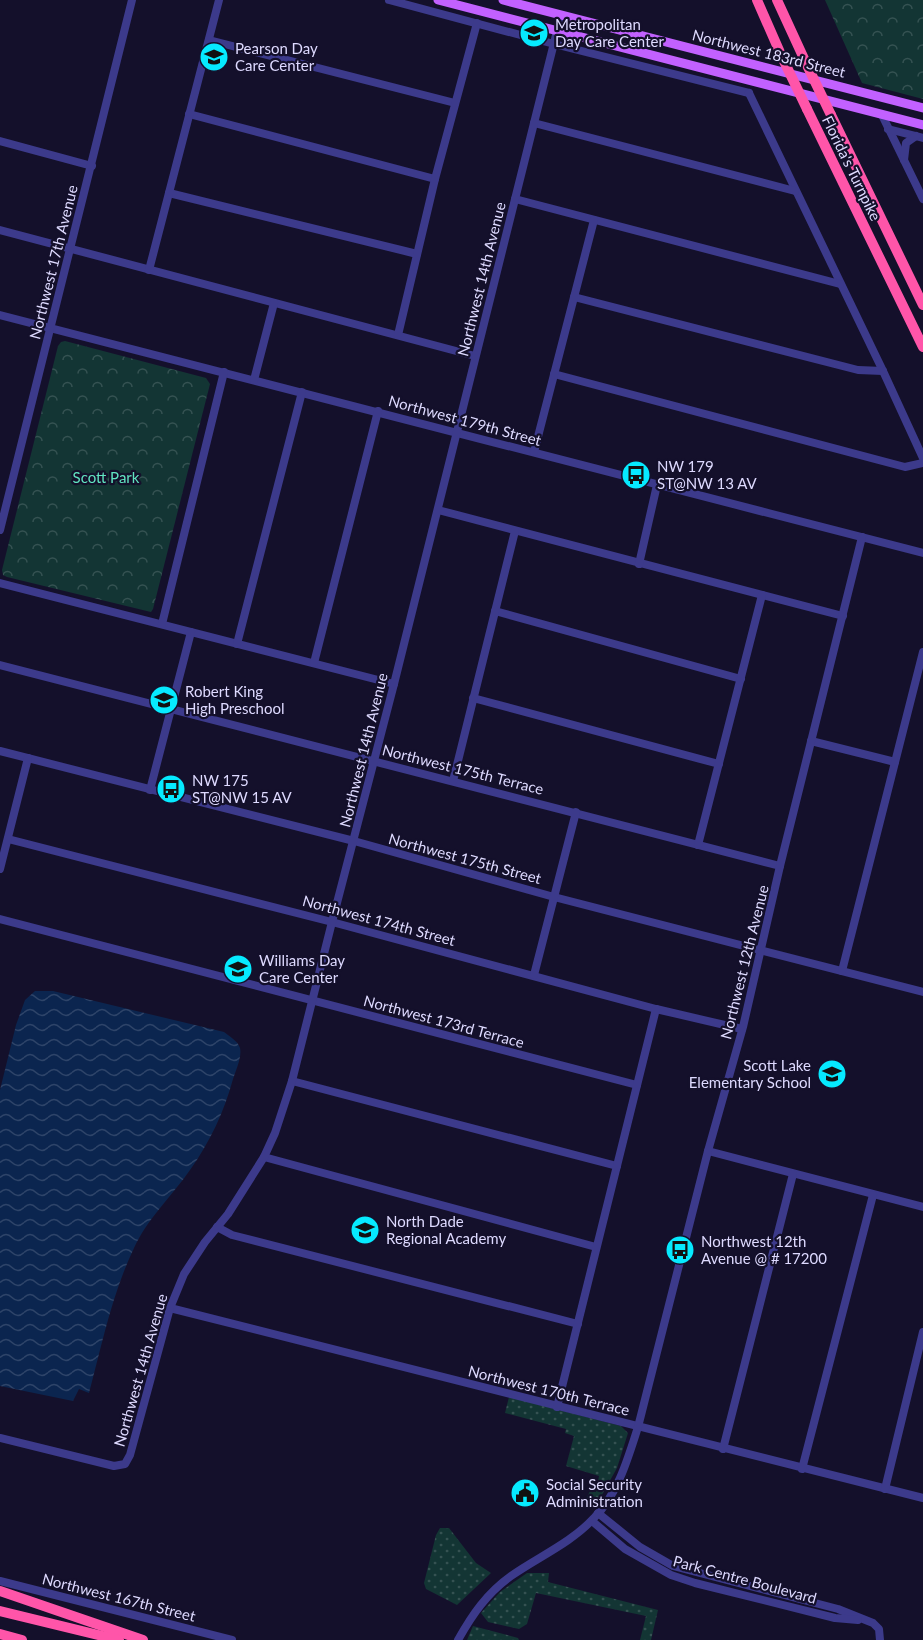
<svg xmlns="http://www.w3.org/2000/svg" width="923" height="1640" font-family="Lato,sans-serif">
  <defs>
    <pattern id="grass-dots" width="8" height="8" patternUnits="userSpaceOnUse" patternTransform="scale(1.5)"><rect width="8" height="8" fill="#133534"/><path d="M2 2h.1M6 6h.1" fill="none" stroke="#355252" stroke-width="1.8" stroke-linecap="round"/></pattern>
    <pattern id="forest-crowns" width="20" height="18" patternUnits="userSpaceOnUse" patternTransform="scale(1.5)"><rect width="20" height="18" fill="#133534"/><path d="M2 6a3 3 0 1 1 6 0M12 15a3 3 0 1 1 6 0" fill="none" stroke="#355252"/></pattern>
    <pattern id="water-waves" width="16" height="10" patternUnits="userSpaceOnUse" patternTransform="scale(1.5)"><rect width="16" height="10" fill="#0b254f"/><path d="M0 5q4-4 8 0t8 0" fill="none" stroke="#2e4469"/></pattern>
  </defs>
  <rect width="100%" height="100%" fill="#14102b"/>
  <g fill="url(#grass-dots)">
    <polygon points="509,1397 621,1426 628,1433 617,1468 598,1502 590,1502 587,1497 590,1491 596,1492 599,1476 566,1466 574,1436 565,1433 566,1429 505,1413"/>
    <polygon points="440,1528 449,1528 476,1563 491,1573 457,1605 426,1589 424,1583 436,1535"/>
    <polygon points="527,1573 549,1573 548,1582 658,1610 651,1640 640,1640 646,1616 536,1593 527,1624 519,1629 488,1622 481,1613 500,1592"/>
    <polygon points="473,1626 518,1638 519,1640 467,1640"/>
  </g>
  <g fill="url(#forest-crowns)">
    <polygon points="825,0 923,0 923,99 862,83"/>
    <polygon points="65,341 206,378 210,384 153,609 151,612 7,577 3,575 2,570 58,346 61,342"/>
  </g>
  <path fill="url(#water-waves)" d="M35,991H53L224,1032C229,1036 238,1041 240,1048C242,1057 236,1070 233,1079C224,1112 210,1142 190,1170C172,1196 147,1219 134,1248C112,1294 102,1344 89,1393L79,1389L73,1401L0,1386V1090L16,1025L25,1000Z"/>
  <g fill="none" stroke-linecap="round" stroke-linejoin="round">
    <g stroke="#3c3a8b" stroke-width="8">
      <polyline points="389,0 554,44 749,93"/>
      <polyline points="209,40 455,103"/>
      <polyline points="749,93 883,371 923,458"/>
      <polyline points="189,114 435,179"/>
      <polyline points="882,115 923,199"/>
      <polyline points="534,123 795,191"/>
      <polyline points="888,129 923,138"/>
      <polyline points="0,141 92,166"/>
      <polyline points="904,160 906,143 916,136"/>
      <polyline points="169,193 417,254"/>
      <polyline points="515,199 840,284"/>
      <polyline points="0,230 475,356"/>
      <polyline points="149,270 219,0"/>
      <polyline points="574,297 858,370 883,371"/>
      <polyline points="0,315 923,553"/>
      <polyline points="398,335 435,179 477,23"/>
      <polyline points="554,374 905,467 923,463"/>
      <polyline points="254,380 274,303"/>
      <polyline points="534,452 594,220"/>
      <polyline points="438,510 843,616"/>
      <polyline points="0,530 132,0"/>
      <polyline points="639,564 657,485"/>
      <polyline points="0,583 394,684"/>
      <polyline points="495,611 741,679"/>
      <polyline points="162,624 224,372"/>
      <polyline points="237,644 302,392"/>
      <polyline points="314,663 378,411"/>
      <polyline points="0,665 780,866"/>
      <polyline points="473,698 719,764"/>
      <polyline points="811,741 895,762"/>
      <polyline points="0,751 354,841 554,897 923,992"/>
      <polyline points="453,781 515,531"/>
      <polyline points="150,790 191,632"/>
      <polyline points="8,839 332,922 656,1009 742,1029"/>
      <polyline points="698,845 762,595"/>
      <polyline points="0,869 28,758"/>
      <polyline points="0,919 637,1085"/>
      <polyline points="842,971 923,652"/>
      <polyline points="534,975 576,812"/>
      <polyline points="292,1081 617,1166"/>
      <polyline points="708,1151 923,1207"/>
      <polyline points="264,1157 596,1247"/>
      <polyline points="217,1227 232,1235 578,1324"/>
      <polyline points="170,1308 923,1498"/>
      <polyline points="557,1407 656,1009"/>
      <polyline points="0,1438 114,1466 125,1464 130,1455 170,1308 184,1274 205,1242 228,1214 264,1157 275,1133 292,1081 332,922 394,684 561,15"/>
      <polyline points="723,1449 793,1174"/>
      <polyline points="802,1469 873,1195"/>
      <polyline points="885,1489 923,1332"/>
      <polyline points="598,1513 640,1547 673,1566 838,1609 873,1623 879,1629 880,1640"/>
      <polyline points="592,1521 625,1549 671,1575 695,1583 835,1618 858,1620"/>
      <polyline points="0,1581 232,1640"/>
      <path d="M458,1640C472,1615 487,1593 511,1576C538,1557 571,1543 594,1518C618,1494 628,1458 638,1427L708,1151L743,1027L780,866L862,537"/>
    </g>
    <g stroke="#c261ff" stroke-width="9">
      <polyline points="438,0 923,125"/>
      <polyline points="503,0 923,108"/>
    </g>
    <g stroke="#ff55a9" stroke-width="10">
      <polyline points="757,0 782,57"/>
      <polyline points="777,0 806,63"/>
      <polyline points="807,109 923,347"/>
      <polyline points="831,115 923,305"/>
      <polyline points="0,1591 143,1640"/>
      <polyline points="0,1611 119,1640"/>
      <polyline points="0,1634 22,1640"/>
    </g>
    <g stroke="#ff55a9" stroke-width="10">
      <polyline points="782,57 807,109"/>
      <polyline points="806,63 831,115"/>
    </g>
  </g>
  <defs>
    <g id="school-disc" transform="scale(1.5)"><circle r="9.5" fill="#06eaff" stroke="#14102b"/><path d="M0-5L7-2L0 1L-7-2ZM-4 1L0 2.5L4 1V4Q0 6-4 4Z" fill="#111"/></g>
    <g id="bus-disc" transform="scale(1.5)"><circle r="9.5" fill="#06eaff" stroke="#14102b"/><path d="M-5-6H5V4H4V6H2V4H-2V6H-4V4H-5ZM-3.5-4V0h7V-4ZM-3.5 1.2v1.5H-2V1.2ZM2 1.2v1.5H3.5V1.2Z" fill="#111"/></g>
    <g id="civic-disc" transform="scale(1.5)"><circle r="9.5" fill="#06eaff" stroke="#14102b"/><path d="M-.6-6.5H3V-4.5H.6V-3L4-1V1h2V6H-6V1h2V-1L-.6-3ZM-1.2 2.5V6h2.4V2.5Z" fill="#111"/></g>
  </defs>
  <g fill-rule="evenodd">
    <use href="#school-disc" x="534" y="33"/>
    <use href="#school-disc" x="214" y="57"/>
    <use href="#bus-disc" x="636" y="475"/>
    <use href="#school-disc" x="164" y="700"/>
    <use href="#bus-disc" x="171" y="789"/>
    <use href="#school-disc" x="238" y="969"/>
    <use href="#school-disc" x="832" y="1074"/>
    <use href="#school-disc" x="365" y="1230"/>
    <use href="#bus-disc" x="680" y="1250"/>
    <use href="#civic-disc" x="525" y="1493"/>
  </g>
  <g text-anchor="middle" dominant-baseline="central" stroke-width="4.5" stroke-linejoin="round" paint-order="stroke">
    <g font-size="15" fill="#dedaff" stroke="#14102b" text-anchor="start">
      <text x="555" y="24">Metropolitan<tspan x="555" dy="17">Day Care Center</tspan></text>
      <text x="235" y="48">Pearson Day<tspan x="235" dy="17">Care Center</tspan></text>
      <text x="657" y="466">NW 179<tspan x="657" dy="17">ST@NW 13 AV</tspan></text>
      <text x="185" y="691">Robert King<tspan x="185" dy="17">High Preschool</tspan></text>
      <text x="192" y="780">NW 175<tspan x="192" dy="17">ST@NW 15 AV</tspan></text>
      <text x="259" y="960">Williams Day<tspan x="259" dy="17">Care Center</tspan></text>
      <text x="811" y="1065" text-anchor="end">Scott Lake<tspan x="811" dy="17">Elementary School</tspan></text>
      <text x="386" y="1221">North Dade<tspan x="386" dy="17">Regional Academy</tspan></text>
      <text x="701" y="1241">Northwest 12th<tspan x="701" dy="17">Avenue @ # 17200</tspan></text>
      <text x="546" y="1484">Social Security<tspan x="546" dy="17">Administration</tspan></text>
    </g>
    <g font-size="15" fill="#dedaff" stroke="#14102b">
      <text transform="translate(769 53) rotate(14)">Northwest 183rd Street</text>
      <text transform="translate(852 168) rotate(64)">Florida's Turnpike</text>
      <text transform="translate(53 262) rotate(-76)">Northwest 17th Avenue</text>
      <text transform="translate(481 279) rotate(-76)">Northwest 14th Avenue</text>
      <text transform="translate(465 420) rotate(15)">Northwest 179th Street</text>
      <text transform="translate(363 750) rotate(-76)">Northwest 14th Avenue</text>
      <text transform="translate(463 769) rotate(14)">Northwest 175th Terrace</text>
      <text transform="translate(465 858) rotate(15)">Northwest 175th Street</text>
      <text transform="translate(379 920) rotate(15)">Northwest 174th Street</text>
      <text transform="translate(744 962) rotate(-76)">Northwest 12th Avenue</text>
      <text transform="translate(444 1021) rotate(15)">Northwest 173rd Terrace</text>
      <text transform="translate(140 1370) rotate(-74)">Northwest 14th Avenue</text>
      <text transform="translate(549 1390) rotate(14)">Northwest 170th Terrace</text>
      <text transform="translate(745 1579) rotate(15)">Park Centre Boulevard</text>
      <text transform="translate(119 1597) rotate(14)">Northwest 167th Street</text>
    </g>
    <g font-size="15" fill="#61e4c1" stroke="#14102b">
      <text x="106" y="477">Scott Park</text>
    </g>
  </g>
</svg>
